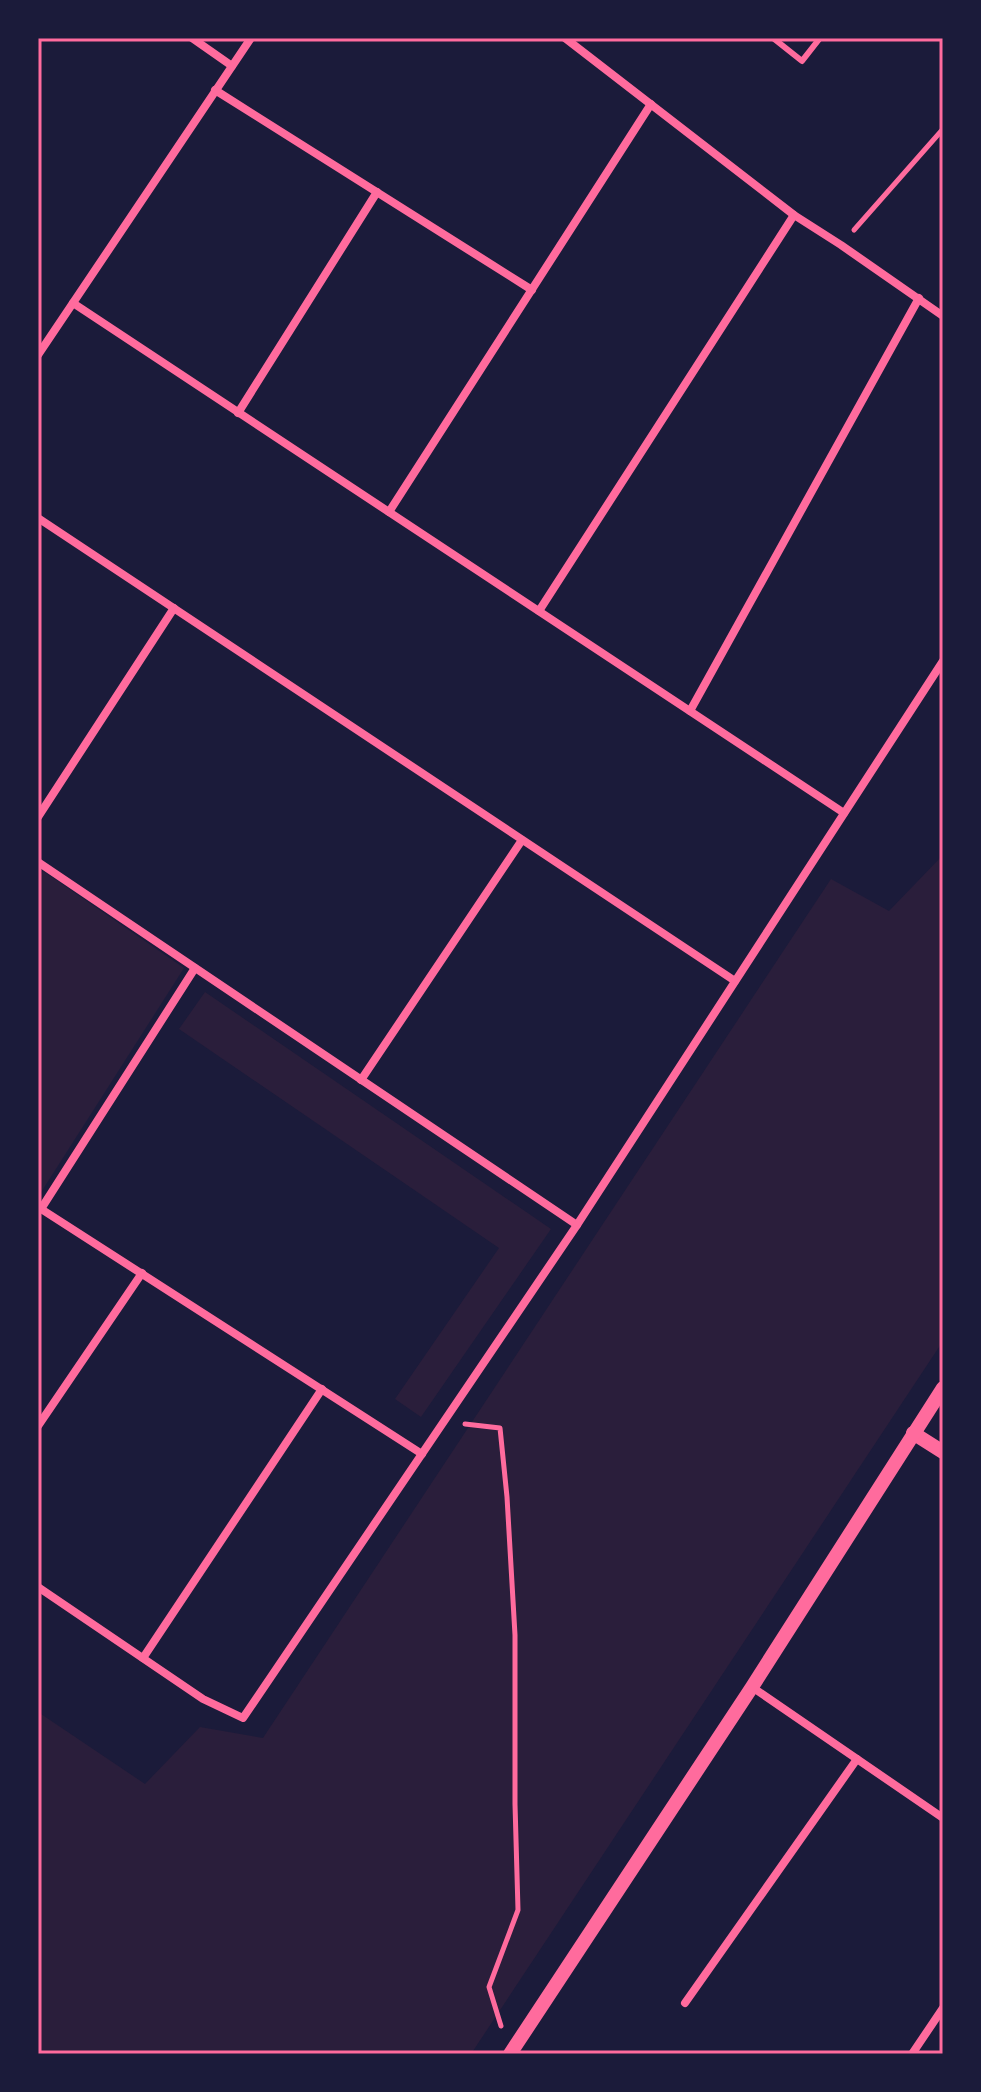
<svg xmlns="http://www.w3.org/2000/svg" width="981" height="2092" font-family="'Nunito Sans',sans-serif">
  <rect width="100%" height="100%" fill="#1b1b3a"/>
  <g fill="#2a1e3b">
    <polygon points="943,855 943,1341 471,2054 38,2054 38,1712 145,1784 200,1727 263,1738 831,879 889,911"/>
    <polygon points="43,871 184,968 38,1197 38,879"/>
    <polygon points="205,992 551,1229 421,1417 395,1399 499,1248 179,1029"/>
  </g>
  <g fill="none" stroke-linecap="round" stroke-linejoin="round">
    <g stroke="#ff6b9d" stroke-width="5">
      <polyline points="854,230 943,129"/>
      <polyline points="465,1424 500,1428 507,1497 515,1635 515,1804 518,1910 489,1987 501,2026"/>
    </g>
    <polyline stroke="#ff6b9d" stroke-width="6" points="773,38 802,61 820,38"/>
    <g stroke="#ff6b9d" stroke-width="8">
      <polyline points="192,38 232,66"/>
      <polyline points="565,38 794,215 841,245 943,316"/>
      <polyline points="215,90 532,290"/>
      <polyline points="73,303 844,813"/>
      <polyline points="38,355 251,38"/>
      <polyline points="238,413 377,192"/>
      <polyline points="389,512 651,104"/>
      <polyline points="38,518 735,981"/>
      <polyline points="539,611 794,215"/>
      <polyline points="690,711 919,298"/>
      <polyline points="38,817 174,608"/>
      <polyline points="38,862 577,1225"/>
      <polyline points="361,1080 522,840"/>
      <polyline points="38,1207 422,1454"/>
      <polyline points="41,1209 195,968"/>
      <polyline points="38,1426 142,1273"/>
      <polyline points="38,1587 203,1699 243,1718 577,1225 943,661"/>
      <polyline points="143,1658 322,1389"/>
      <polyline points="752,1687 943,1818"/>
      <polyline points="685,2003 857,1759"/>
      <polyline points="912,2054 943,2008"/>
    </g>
    <g stroke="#ff6b9d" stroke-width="14">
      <polyline points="913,1433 943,1452"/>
      <polyline points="510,2054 752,1687 943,1388"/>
    </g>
  </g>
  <rect width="981" height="2092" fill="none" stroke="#1b1b3a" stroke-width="80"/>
  <rect x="40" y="40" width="901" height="2012" fill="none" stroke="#ff6b9d" stroke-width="3"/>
</svg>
